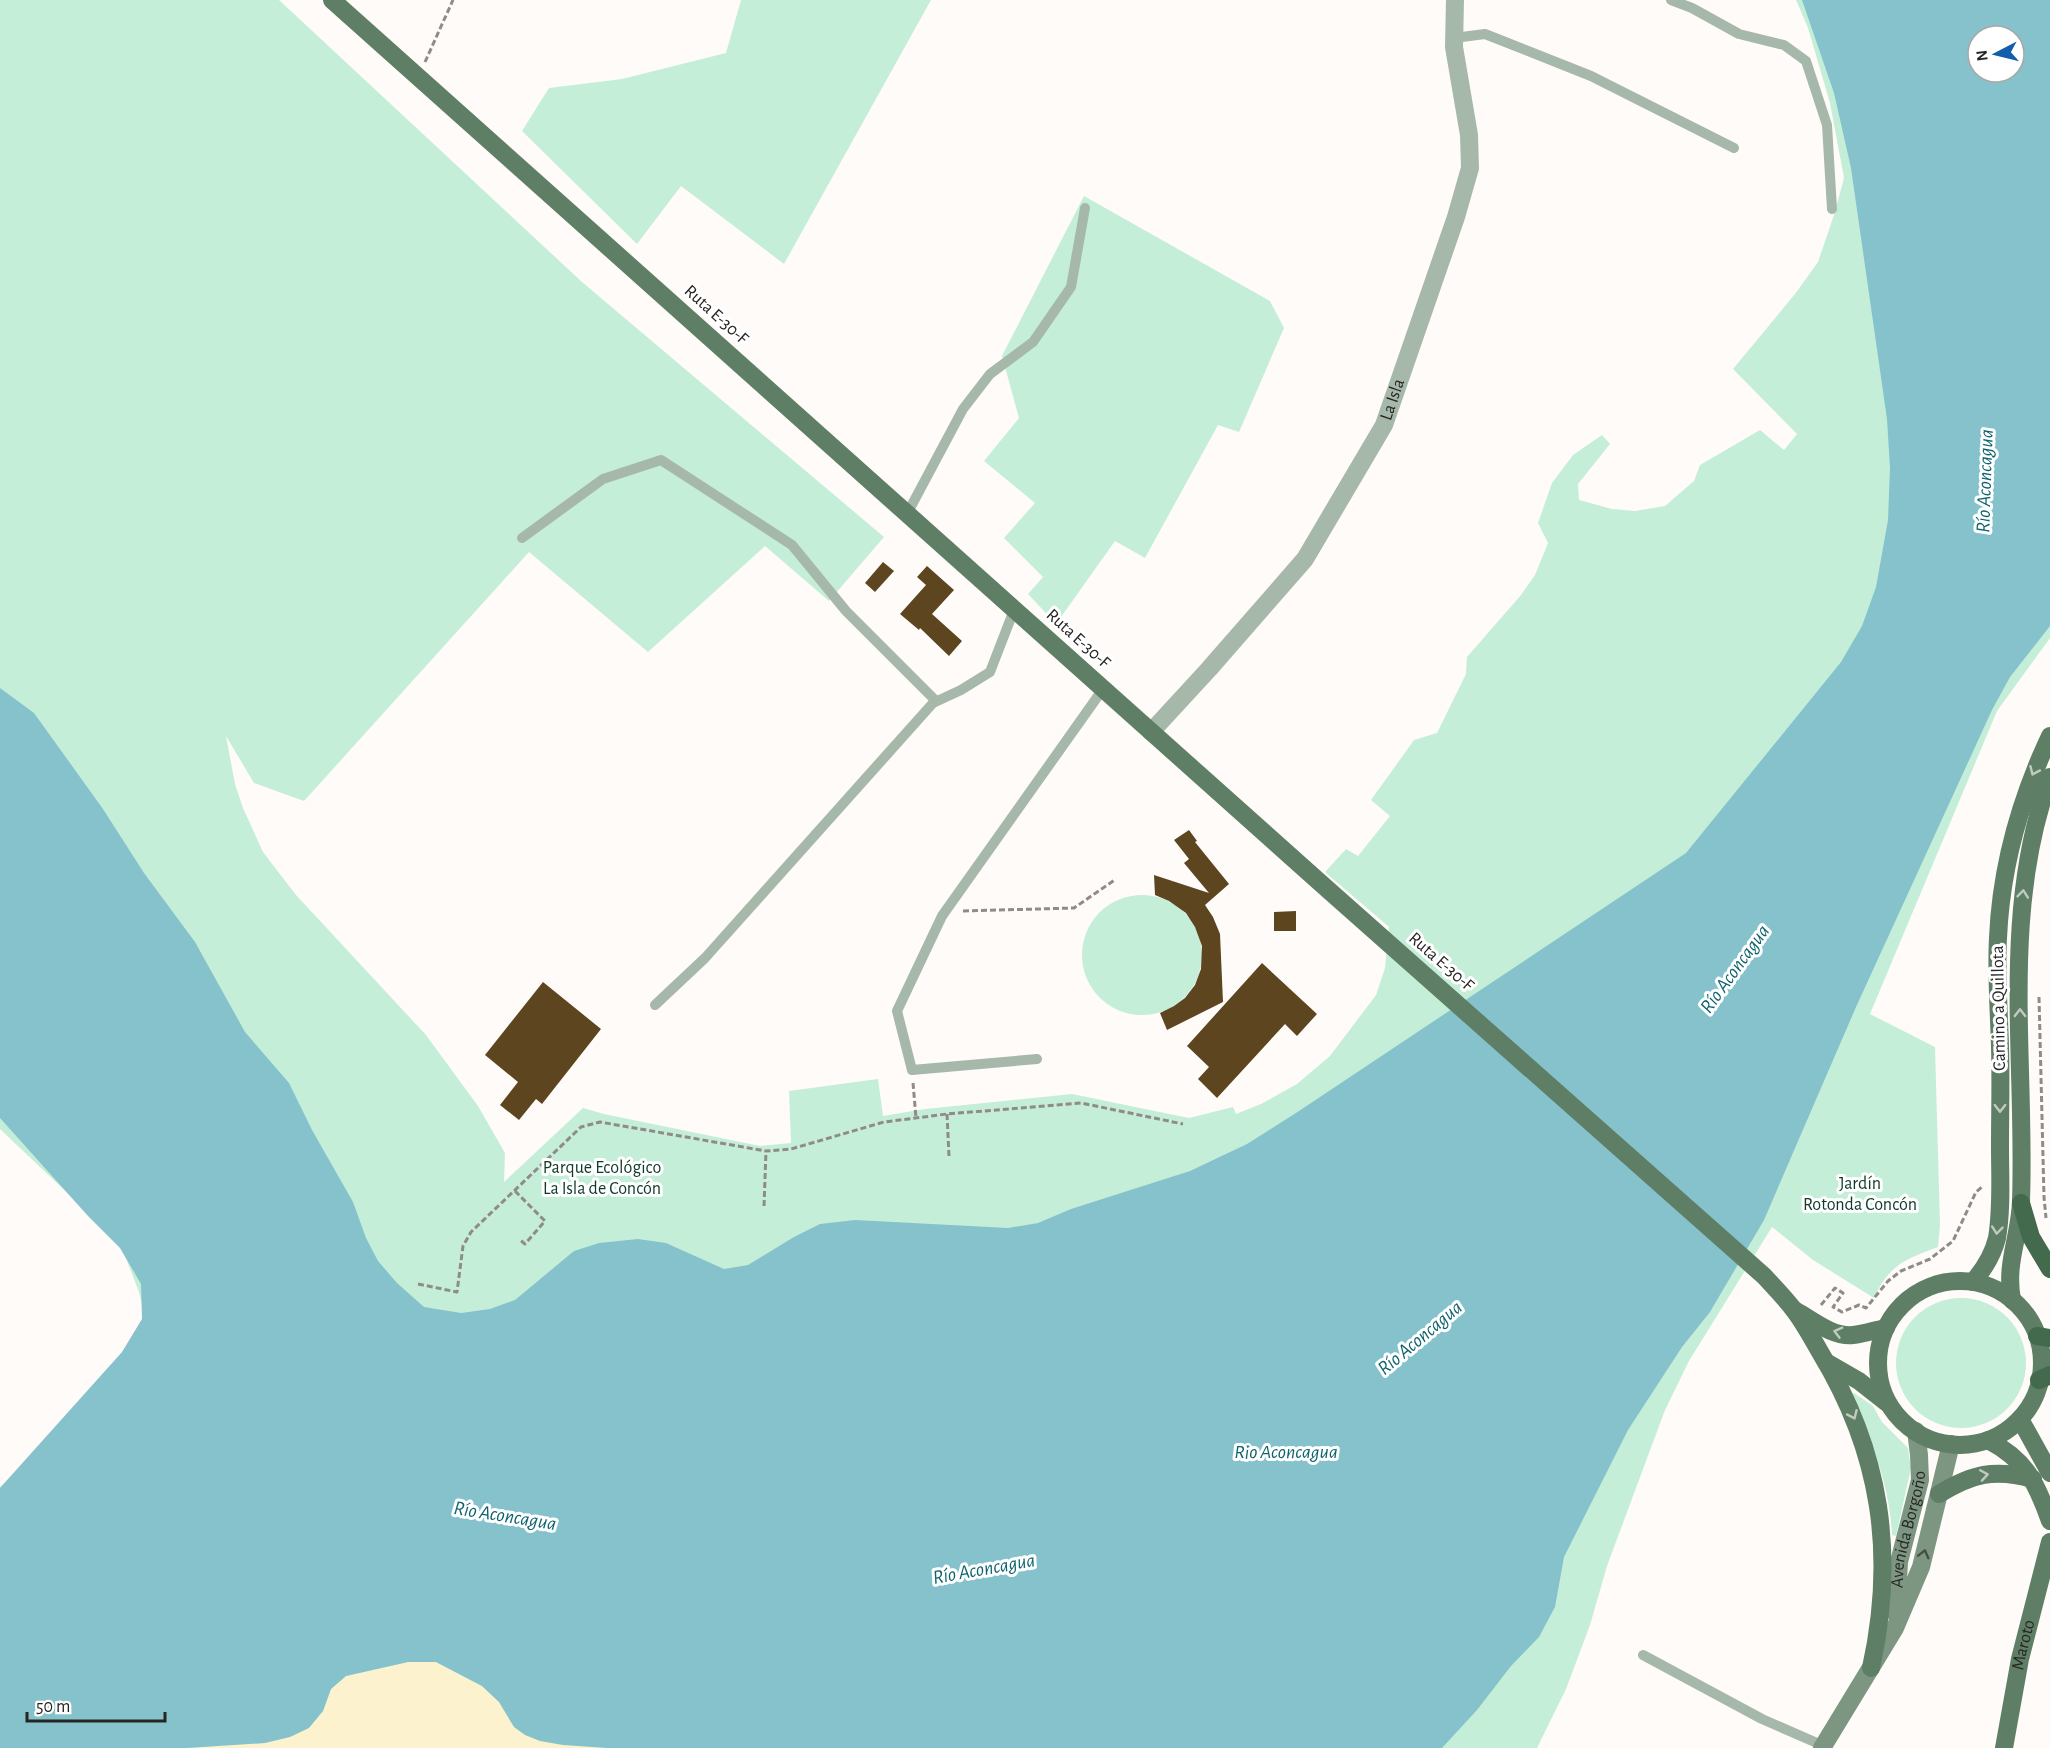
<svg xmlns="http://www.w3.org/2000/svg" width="2050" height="1748" font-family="'Alegreya Sans',sans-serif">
  <rect width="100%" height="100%" fill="#fffbf8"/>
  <g fill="#c5eed9" fill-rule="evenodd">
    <path d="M0,0H279L582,282L884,537L829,601L765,546L648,652L529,552L304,801L254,783L226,736L235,784L243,808L263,852L296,895L426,1035L478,1106L505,1153L504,1182L583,1108L604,1114L760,1146L791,1143L789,1091L878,1079L883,1116L925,1109L1072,1094L1189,1118L1233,1107L1236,1114L1261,1104L1297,1084L1330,1056L1376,995L1385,968L1389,927L1325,872L1346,849L1358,856L1390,816L1371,800L1414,740L1437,733L1466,674L1467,657L1521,595L1535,575L1548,543L1538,523L1552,483L1573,455L1602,435L1610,444L1578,484L1579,500L1612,509L1635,511L1665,506L1694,481L1700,465L1760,430L1784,450L1797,434L1733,369L1795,294L1818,262L1834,215L1844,178L1830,103L1808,28L1796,0H2050V638L1997,711L1870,1014L1935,1047L1940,1225L1938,1247C1904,1260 1890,1264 1874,1298L1813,1260L1772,1227L1689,1361L1665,1410L1607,1566L1590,1625L1566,1689L1537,1748H0V1487L47,1443L132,1348L146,1320L139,1292L120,1243L0,1129ZM1978,36H2014V72H1978Z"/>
    <polygon points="741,0 931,0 784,264 681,186 637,244 522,131 549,88 622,79 726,53"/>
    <polygon points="1084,196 1270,301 1284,328 1239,432 1218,425 1145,558 1115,541 1056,624 1028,594 1043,577 1004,538 1035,503 984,461 1019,418 1002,356"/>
    <circle cx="1142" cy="955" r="60"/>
    <circle cx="1961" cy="1363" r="65"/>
    <path d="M1854,1393L1873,1406L1882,1422L1908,1448L1911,1468L1896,1536L1892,1535C1890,1485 1871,1440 1852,1394Z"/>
  </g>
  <polygon fill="#fcf2cd" points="408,1662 436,1662 482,1686 499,1702 514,1727 607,1748 187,1748 265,1743 323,1711 331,1689 346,1676"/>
  <path fill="#85c2cc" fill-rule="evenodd" d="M1802,0H2050V626L2010,677L1992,710L1856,1007L1764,1220L1710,1312L1682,1347L1628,1430L1564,1557L1555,1607L1539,1637L1511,1666L1477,1710L1442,1748H607L563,1745L540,1741L525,1735L514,1727L499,1702L482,1686L436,1662H408L346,1676L331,1689L323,1711L309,1728L290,1737L265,1743L187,1748H0V1488L122,1352L142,1319L141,1284L120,1248L88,1216L0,1118V688L34,713L103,809L144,873L195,942L245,1032L289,1083L312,1130L353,1202L366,1238L378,1261L397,1283L424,1307L461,1313L490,1309L515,1300L574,1251L599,1243L638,1239L666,1243L724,1269L748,1265L794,1237L820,1224L855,1220L1008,1228L1038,1223L1071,1209L1190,1171L1247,1144L1299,1111L1686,853L1841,662L1862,626L1876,587L1888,520L1890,468L1887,419L1851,168L1834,93ZM1978,36H2014V72H1978Z"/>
  <g fill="#5d461f">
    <polygon points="883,562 894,571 875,592 865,583"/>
    <polygon points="927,566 954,590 932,614 962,641 949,656 920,628 919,630 900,614 926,585 917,577"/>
    <polygon points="1189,830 1197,841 1195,842 1229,884 1205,905 1213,917 1220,934 1223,1002 1167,1030 1160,1013 1174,1006 1185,998 1195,985 1201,969 1202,946 1195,927 1186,913 1169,901 1155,895 1154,875 1209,893 1184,863 1189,859 1174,840"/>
    <polygon points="1296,911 1296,931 1274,931 1274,912"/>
    <polygon points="1262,963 1317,1014 1297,1036 1285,1024 1217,1098 1198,1079 1209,1067 1187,1046"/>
    <polygon points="543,982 601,1029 542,1104 536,1099 519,1120 500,1105 518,1082 485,1055"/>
  </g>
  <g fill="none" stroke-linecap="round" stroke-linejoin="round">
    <g stroke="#8e8b88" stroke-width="3" stroke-dasharray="6 3" stroke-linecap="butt">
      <polyline points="425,62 453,0"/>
      <polyline points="963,911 1074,908 1116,879"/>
      <polyline points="2039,997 2044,1197 2046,1218"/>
      <polyline points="913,1083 916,1118"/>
      <polyline points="947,1114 949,1156"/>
      <polyline points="515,1191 545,1221 525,1244 519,1239"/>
      <polyline points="764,1206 766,1151"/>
      <polyline points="418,1284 457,1292 463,1246 471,1232 581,1127 600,1122 766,1151 791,1149 884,1122 947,1114 1081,1103 1183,1124"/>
      <polyline points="1821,1305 1835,1288 1843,1293 1833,1307 1842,1312 1859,1305 1866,1308 1888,1281 1901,1271 1930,1259 1953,1241 1976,1192 1982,1187"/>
    </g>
    <g stroke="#a6b8a9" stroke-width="10">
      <polyline points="1671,0 1692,8 1739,34 1784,45 1806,61 1827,125 1832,209"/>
      <polyline points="1454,38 1485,34 1591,76 1734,148"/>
      <polyline points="907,514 963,409 990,374 1033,342 1071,287 1085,208"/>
      <polyline points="522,538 603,479 661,460 792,545 846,611 936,701"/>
      <polyline points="655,1005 705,958 933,703 961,690 990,672 1014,610"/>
      <polyline points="1037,1059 912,1070 897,1011 942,916 1103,689"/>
      <polyline points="1643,1655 1762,1719 1824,1746"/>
    </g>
    <path stroke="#a6b8a9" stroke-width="18" id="s1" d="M1151,732L1209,669L1305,559L1384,425L1456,217L1470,168L1469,135L1454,47L1455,0"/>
    <g stroke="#7c9681" stroke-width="18">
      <path id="s2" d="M1896,1614L1899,1562L1920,1480L1919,1455L1916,1431"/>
      <polyline points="1822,1748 1895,1628 1921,1567 1951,1444"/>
    </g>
    <g stroke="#5e7e65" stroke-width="18">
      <path d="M332,0L1325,887L1764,1276C1774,1287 1785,1298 1794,1310C1804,1323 1812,1338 1820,1352C1881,1452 1896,1554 1871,1668"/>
      <circle cx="1960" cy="1363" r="82"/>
      <path d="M1973,1282C1984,1269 1993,1255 1997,1238C2002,1209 2000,1177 2000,1147C2000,1114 2001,1080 2000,1047C1999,1011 1996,974 1998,938C2001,867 2020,800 2050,736"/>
      <path d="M2012,1300C2005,1262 2020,1237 2021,1201C2026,1060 2000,913 2050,777"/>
      <path d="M1796,1311C1813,1320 1832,1337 1853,1335C1864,1334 1875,1330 1886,1328"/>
      <polyline points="1826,1362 1859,1381 1887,1403"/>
      <polyline points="2020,1419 2050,1473"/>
      <path d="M1988,1440C2026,1460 2036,1482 2050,1521"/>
      <path d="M1939,1494C1972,1474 1994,1468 2033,1479"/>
      <path id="s3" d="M2004,1748L2020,1659L2050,1542"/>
    </g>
    <g stroke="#446a4d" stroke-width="18">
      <polyline points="2021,1203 2031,1237 2050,1269"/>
      <polyline points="2037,1336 2050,1338"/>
      <polyline points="2039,1380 2050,1375"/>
    </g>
  </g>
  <defs><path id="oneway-chevron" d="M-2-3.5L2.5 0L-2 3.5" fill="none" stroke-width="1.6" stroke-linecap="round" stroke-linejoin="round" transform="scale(1.5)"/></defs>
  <g stroke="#bfcbc1">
    <use href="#oneway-chevron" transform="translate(2034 771) rotate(114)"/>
    <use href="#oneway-chevron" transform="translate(2023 894) rotate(-84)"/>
    <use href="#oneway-chevron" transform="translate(2020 1013) rotate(-90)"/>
    <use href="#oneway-chevron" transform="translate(2000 1108) rotate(90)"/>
    <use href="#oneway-chevron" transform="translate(1997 1230) rotate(96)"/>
    <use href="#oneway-chevron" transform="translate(1838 1332) rotate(-165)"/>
    <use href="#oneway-chevron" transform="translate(1853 1415) rotate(66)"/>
    <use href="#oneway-chevron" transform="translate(1984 1475) rotate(-9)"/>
  </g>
  <use stroke="#454d44" href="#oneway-chevron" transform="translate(1924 1554) rotate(-76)"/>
  <g text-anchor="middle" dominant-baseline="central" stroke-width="6" stroke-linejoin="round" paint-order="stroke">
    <g font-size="18" fill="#272523" stroke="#fff">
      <text transform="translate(716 315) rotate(42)">Ruta E-30-F</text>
      <text stroke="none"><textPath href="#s1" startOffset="414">La Isla</textPath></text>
      <text transform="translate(1078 639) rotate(42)">Ruta E-30-F</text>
      <text transform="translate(1441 962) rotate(41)">Ruta E-30-F</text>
      <text transform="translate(1999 1008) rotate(-91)">Camino a Quillota</text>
      <text stroke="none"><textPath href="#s2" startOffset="86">Avenida Borgoño</textPath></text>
      <text stroke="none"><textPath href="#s3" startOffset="105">Maroto</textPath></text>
    </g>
    <g font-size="18" fill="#0f3928" stroke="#fff">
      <text x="602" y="1168">Parque Ecológico<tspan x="602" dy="21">La Isla de Concón</tspan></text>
      <text x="1860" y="1184">Jardín<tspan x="1860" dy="21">Rotonda Concón</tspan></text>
    </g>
    <g font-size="20" font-style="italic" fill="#0e636d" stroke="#fff">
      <text transform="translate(1985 481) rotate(-88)">Río Aconcagua</text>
      <text transform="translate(1735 969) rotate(-54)">Río Aconcagua</text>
      <text transform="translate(1420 1338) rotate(-40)">Río Aconcagua</text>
      <text x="1286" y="1452">Rio Aconcagua</text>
      <text transform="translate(505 1516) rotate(9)">Río Aconcagua</text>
      <text transform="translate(984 1569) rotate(-10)">Río Aconcagua</text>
    </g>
  </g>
  <g transform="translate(1996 54) rotate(263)"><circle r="28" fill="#ffffff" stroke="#a9a8a7" stroke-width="1.5"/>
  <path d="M0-4.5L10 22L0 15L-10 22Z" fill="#115eac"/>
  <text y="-9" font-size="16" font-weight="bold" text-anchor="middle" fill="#272523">N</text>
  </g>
  <path d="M27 1712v9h138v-9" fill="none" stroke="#272523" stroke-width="3"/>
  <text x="36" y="1712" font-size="18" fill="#272523" stroke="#ffffff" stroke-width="4.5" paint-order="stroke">50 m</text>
</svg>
